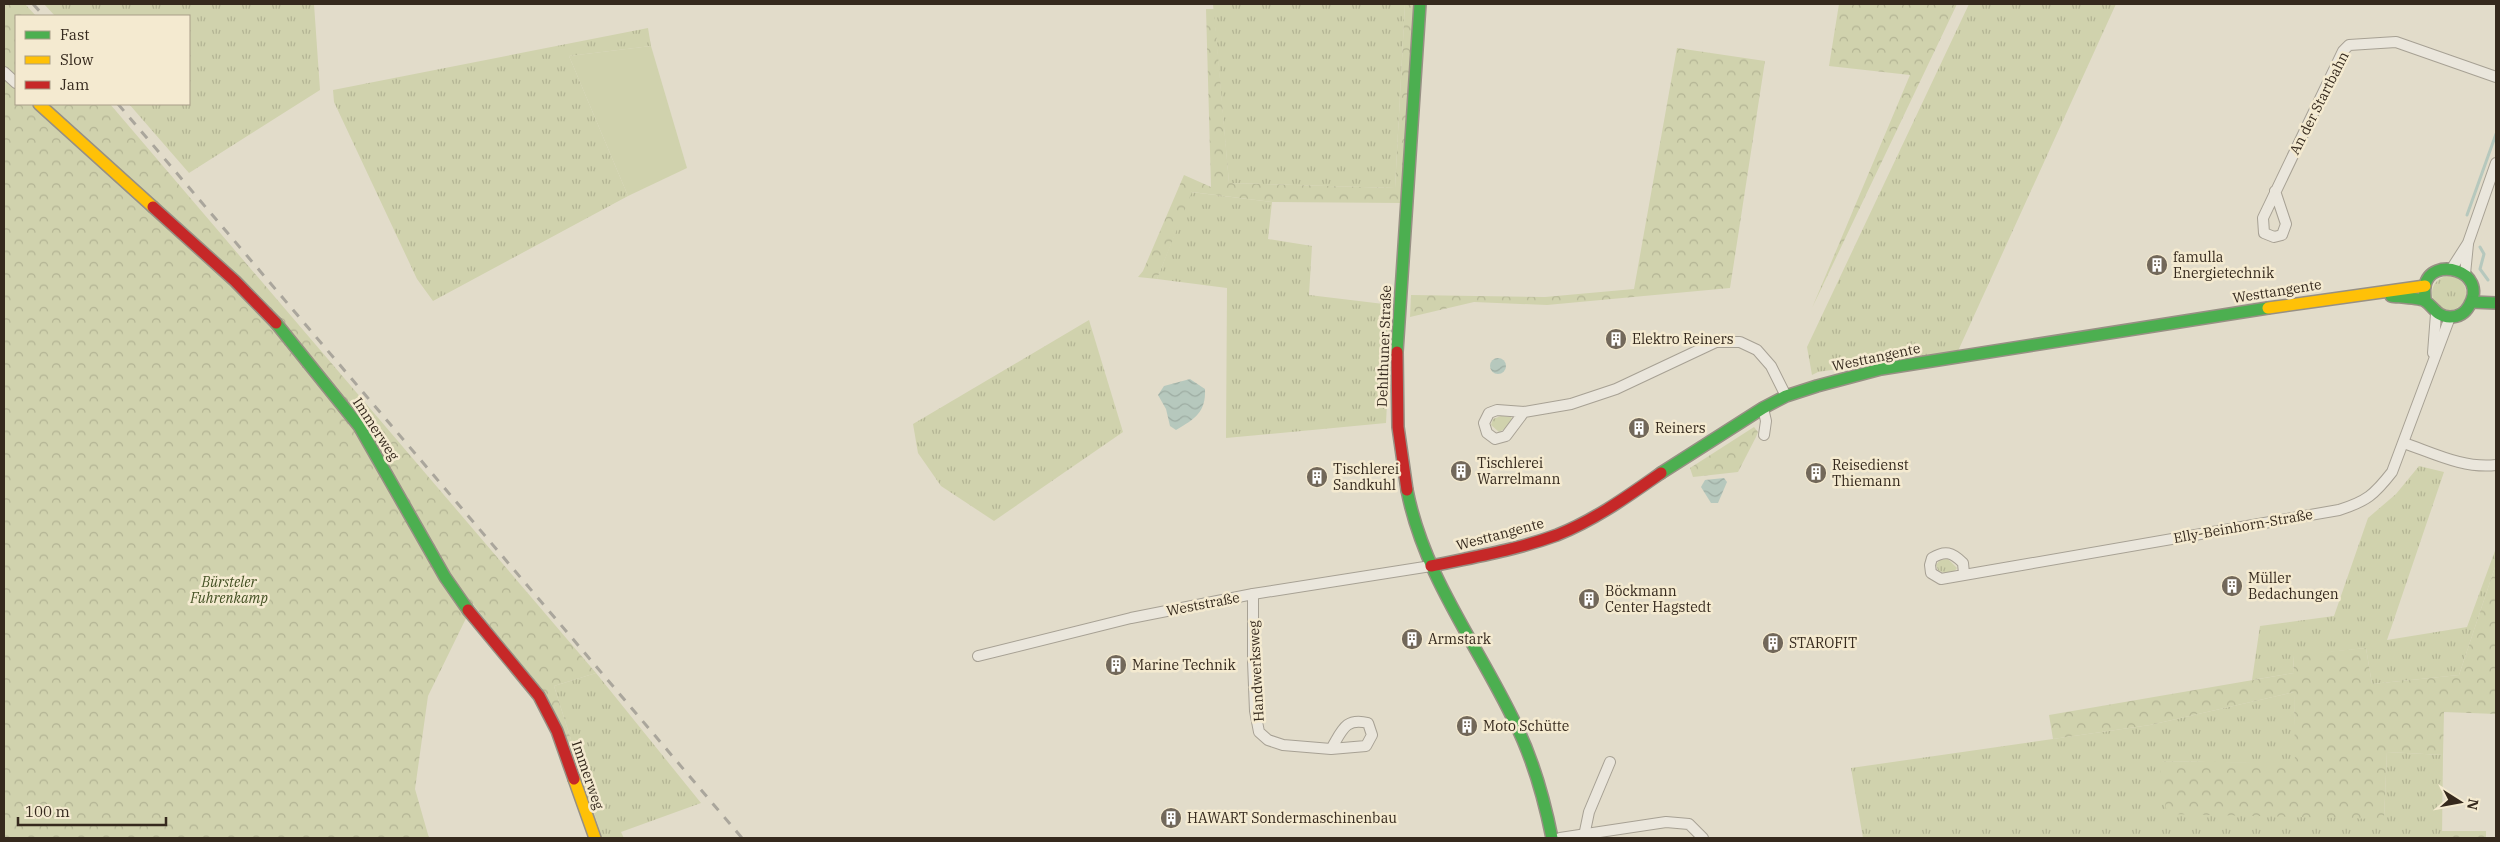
<svg xmlns="http://www.w3.org/2000/svg" width="2500" height="842" font-family="'IBM Plex Serif',serif">
  <defs>
    <pattern id="grass-tufts" width="24" height="20" patternUnits="userSpaceOnUse" patternTransform="scale(1.25)"><rect width="24" height="20" fill="#d0d2ad"/><path d="M3 7l-1-3M5 7V3M7 7l1-3M15 17l-1-3M17 17v-4M19 17l1-3" fill="none" stroke="#b3b494"/></pattern>
    <pattern id="forest-crowns" width="20" height="18" patternUnits="userSpaceOnUse" patternTransform="scale(1.25)"><rect width="20" height="18" fill="#d0d2ad"/><path d="M2 6a3 3 0 1 1 6 0M12 15a3 3 0 1 1 6 0" fill="none" stroke="#b3b494"/></pattern>
    <pattern id="water-waves" width="16" height="10" patternUnits="userSpaceOnUse" patternTransform="scale(1.25)"><rect width="16" height="10" fill="#b6c8bd"/><path d="M0 5q4-4 8 0t8 0" fill="none" stroke="#9daca2"/></pattern>
  </defs>
  <rect width="100%" height="100%" fill="#e2dcca"/>
  <g fill="url(#grass-tufts)">
    <polygon points="44,4 314,4 320,90 189,173 129,104 189,104 189,16 55,16"/>
    <polygon points="1213,4 1405,4 1395,188 1229,183"/>
    <polygon points="1969,4 2116,4 1958,351 1818,372 1812,375 1807,347"/>
    <polygon points="648,28 651,46 569,56 628,196 433,301 417,279 334,102 333,90"/>
    <polygon points="1191,192 1272,202 1268,239 1312,246 1309,295 1392,305 1386,423 1226,438 1227,288 1157,279"/>
    <circle cx="2449" cy="293" r="17"/>
    <polygon points="1089,320 1123,432 994,521 941,486 918,453 913,424"/>
    <polygon points="1501,416 1511,417 1512,419 1506,428 1499,432 1491,425 1493,419"/>
    <polygon points="2419,466 2444,472 2387,640 2467,627 2496,548 2496,564 2459,675 2372,684 2366,648 2293,656 2294,673 2252,680 2260,626 2334,616 2368,518 2396,494"/>
    <path d="M1948,559L1957,568C1953,575 1944,574 1938,570L1936,565L1940,560Z"/>
    <polygon points="596,673 701,803 621,832 624,838 602,838 554,686"/>
    <polygon points="2294,692 2296,764 2160,761 2384,819 2387,752 2443,755 2442,838 1863,838 1851,768 2150,725"/>
  </g>
  <g fill="url(#forest-crowns)">
    <polygon points="4,4 25,4 36,16 16,16 16,104 110,104 596,673 554,686 602,838 519,663 473,604 428,696 415,789 429,838 4,838"/>
    <polygon points="1405,4 1414,4 1401,203 1272,202 1192,192 1157,279 1138,277 1143,271 1184,175 1211,187 1206,9 1214,9 1229,183 1395,188"/>
    <polygon points="1839,4 1957,4 1812,308 1910,75 1829,66"/>
    <polygon points="1677,48 1765,61 1730,288 1547,305 1474,302 1410,317 1411,295 1545,297 1634,289"/>
    <polygon points="1754,427 1758,432 1756,437 1738,472 1693,477 1690,468"/>
    <polygon points="2496,564 2496,714 2444,712 2443,755 2387,752 2384,819 2167,814 2159,761 2295,763 2294,692 2150,725 2053,739 2049,715 2294,673 2293,655 2366,648 2372,684 2459,675"/>
    <rect x="2442" y="831" width="44" height="7"/>
  </g>
  <polygon fill="#d0d2ad" points="651,46 687,168 628,196 569,56"/>
  <g fill="url(#water-waves)">
    <circle cx="1498" cy="366" r="8"/>
    <path d="M1190,379L1205,389C1206,412 1195,419 1176,430L1170,426L1166,409L1158,395L1164,386Z"/>
    <polygon points="1724,478 1727,482 1718,503 1711,503 1701,487 1705,480"/>
  </g>
  <g fill="none" stroke-linecap="round" stroke-linejoin="round">
    <g stroke="#b6c8bd" stroke-width="3">
      <polyline points="2467,215 2496,134"/>
      <polyline points="2480,247 2484,254 2480,269 2488,280"/>
    </g>
    <g stroke="#a7a194" stroke-width="12">
      <g id="street">
        <polyline points="4,72 16,83"/>
        <polyline points="2275,191 2286,224 2282,235 2274,237 2264,233 2263,218 2343,51 2349,45 2396,42 2496,77"/>
        <polyline points="2452,268 2468,243 2496,163"/>
        <polyline points="2465,274 2468,244"/>
        <polyline points="2433,353 2436,314"/>
        <polyline points="1763,408 1766,421 1764,435"/>
        <polyline points="1524,412 1506,436 1495,439 1487,433 1484,423 1489,413 1497,410 1524,412 1571,404 1616,389 1716,342 1740,342 1757,350 1771,366 1786,396"/>
        <path d="M2404,443C2433,453 2464,469 2496,465"/>
        <path d="M1964,574L1963,563C1952,552 1945,550 1932,558L1930,565L1931,573L1941,579L2339,510C2367,501 2374,495 2392,472L2450,317"/>
        <path d="M1253,594V661L1255,711L1259,732L1268,740L1283,745L1331,749L1366,746L1372,735L1368,723C1345,717 1342,731 1331,749"/>
        <polyline points="978,656 1131,618 1253,594 1431,566"/>
        <polyline points="1584,836 1589,812 1610,762"/>
        <polyline points="1560,838 1666,822 1689,824 1703,838"/>
      </g>
    </g>
    <g stroke="#979084" stroke-width="14">
      <g id="fast">
        <path d="M2391,296C2398,297 2420,298 2425,301C2434,307 2437,317 2450,317C2458,317 2465,313 2469,306C2490,270 2430,255 2425,286C2424,290 2425,296 2425,301"/>
        <polyline points="2472,302 2496,303"/>
        <polyline points="276,323 359,426 445,577 468,610"/>
        <polyline points="1397,352 1420,4"/>
        <polyline points="1661,473 1763,408 1786,396 1817,386 1881,369 2268,308"/>
        <path d="M1407,490C1424,577 1478,645 1515,723C1533,759 1544,798 1552,838"/>
      </g>
    </g>
    <g stroke="#979084" stroke-width="14">
      <g id="slow">
        <polyline points="39,104 153,207"/>
        <polyline points="2268,308 2425,286"/>
        <polyline points="574,779 595,838"/>
      </g>
    </g>
    <g stroke="#979084" stroke-width="14">
      <g id="jam">
        <polyline points="153,207 235,281 276,323"/>
        <polyline points="1397,352 1398,427 1407,490"/>
        <path d="M1431,566C1474,557 1516,550 1557,535C1595,520 1628,496 1661,473"/>
        <polyline points="468,610 539,696 557,731 574,779"/>
      </g>
    </g>
    <use href="#street" stroke="#eae6dc" stroke-width="10"/>
    <use href="#fast" stroke="#4caf50" stroke-width="11"/>
    <use href="#slow" stroke="#ffc107" stroke-width="11"/>
    <use href="#jam" stroke="#c62828" stroke-width="11"/>
    <g stroke="#aaa69c" stroke-width="3" stroke-dasharray="9 9" stroke-linecap="butt">
      <polyline points="33,4 44,16"/>
      <polyline points="118,104 742,838"/>
    </g>
  </g>
  <defs>
    <g id="building-disc" transform="scale(1.125)"><circle r="9.5" fill="#72685a" stroke="#f4ead0"/><path d="M-4-6H4V6H1V3H-1V6H-4ZM-2.5-4.3h1.7v1.8h-1.7ZM.8-4.3h1.7v1.8H.8ZM-2.5-1h1.7V.8h-1.7ZM.8-1h1.7V.8H.8Z" fill="#fff"/></g>
  </defs>
  <g fill-rule="evenodd">
    <use href="#building-disc" x="2157" y="265"/>
    <use href="#building-disc" x="1616" y="339"/>
    <use href="#building-disc" x="1639" y="428"/>
    <use href="#building-disc" x="1461" y="471"/>
    <use href="#building-disc" x="1816" y="473"/>
    <use href="#building-disc" x="1317" y="477"/>
    <use href="#building-disc" x="2232" y="586"/>
    <use href="#building-disc" x="1589" y="599"/>
    <use href="#building-disc" x="1412" y="639"/>
    <use href="#building-disc" x="1773" y="643"/>
    <use href="#building-disc" x="1116" y="665"/>
    <use href="#building-disc" x="1467" y="726"/>
    <use href="#building-disc" x="1171" y="818"/>
  </g>
  <g text-anchor="middle" dominant-baseline="central" stroke-width="5" stroke-linejoin="round" paint-order="stroke">
    <g font-size="14" fill="#35291d" stroke="#f4ead0">
      <text transform="translate(2319 103) rotate(-63)">An der Startbahn</text>
      <text transform="translate(2277 291) rotate(-9)">Westtangente</text>
      <text transform="translate(1384 346) rotate(-88)">Dehlthuner Straße</text>
      <text transform="translate(1876 357) rotate(-12)">Westtangente</text>
      <text transform="translate(376 429) rotate(57)">Immerweg</text>
      <text transform="translate(2243 526) rotate(-10)">Elly-Beinhorn-Straße</text>
      <text transform="translate(1500 534) rotate(-15)">Westtangente</text>
      <text transform="translate(1203 604) rotate(-11)">Weststraße</text>
      <text transform="translate(1256 671) rotate(-93)">Handwerksweg</text>
      <text transform="translate(588 775) rotate(71)">Immerweg</text>
    </g>
    <g font-size="14" fill="#35291d" stroke="#f4ead0" text-anchor="start">
      <text x="2173" y="257">famulla<tspan x="2173" dy="16">Energietechnik</tspan></text>
      <text x="1632" y="339">Elektro Reiners</text>
      <text x="1655" y="428">Reiners</text>
      <text x="1477" y="463">Tischlerei<tspan x="1477" dy="16">Warrelmann</tspan></text>
      <text x="1832" y="465">Reisedienst<tspan x="1832" dy="16">Thiemann</tspan></text>
      <text x="1333" y="469">Tischlerei<tspan x="1333" dy="16">Sandkuhl</tspan></text>
      <text x="2248" y="578">Müller<tspan x="2248" dy="16">Bedachungen</tspan></text>
      <text x="1605" y="591">Böckmann<tspan x="1605" dy="16">Center Hagstedt</tspan></text>
      <text x="1428" y="639">Armstark</text>
      <text x="1789" y="643">STAROFIT</text>
      <text x="1132" y="665">Marine Technik</text>
      <text x="1483" y="726">Moto Schütte</text>
      <text x="1187" y="818">HAWART Sondermaschinenbau</text>
    </g>
    <g font-size="14" font-style="italic" fill="#445124" stroke="#f4ead0">
      <text x="229" y="582">Bürsteler<tspan x="229" dy="16">Fuhrenkamp</tspan></text>
    </g>
  </g>
  <rect width="2500" height="842" fill="none" stroke="#35291d" stroke-width="10"/>
  <rect x="15" y="15" width="175" height="90" fill="#f4ead0" stroke="#a89d88"/>
  <rect x="25" y="31" width="25" height="8" fill="#4caf50" stroke="#a89d88"/>
  <text x="60" y="40" font-size="15" fill="#35291d">Fast</text>
  <rect x="25" y="56" width="25" height="8" fill="#ffc107" stroke="#a89d88"/>
  <text x="60" y="65" font-size="15" fill="#35291d">Slow</text>
  <rect x="25" y="81" width="25" height="8" fill="#c62828" stroke="#a89d88"/>
  <text x="60" y="90" font-size="15" fill="#35291d">Jam</text>
  <g transform="translate(2460 802) rotate(101)" stroke="#f4ead0" stroke-width="4" paint-order="stroke">
  <path d="M0-4L9 19L0 12L-9 19Z" fill="#35291d"/>
  <text y="-8" font-size="14" font-weight="bold" text-anchor="middle" fill="#35291d">N</text>
  </g>
  <path d="M18 817v8h148v-8" fill="none" stroke="#35291d" stroke-width="2.5"/>
  <text x="25" y="817" font-size="15" fill="#35291d" stroke="#f4ead0" stroke-width="4" paint-order="stroke">100 m</text>
</svg>
